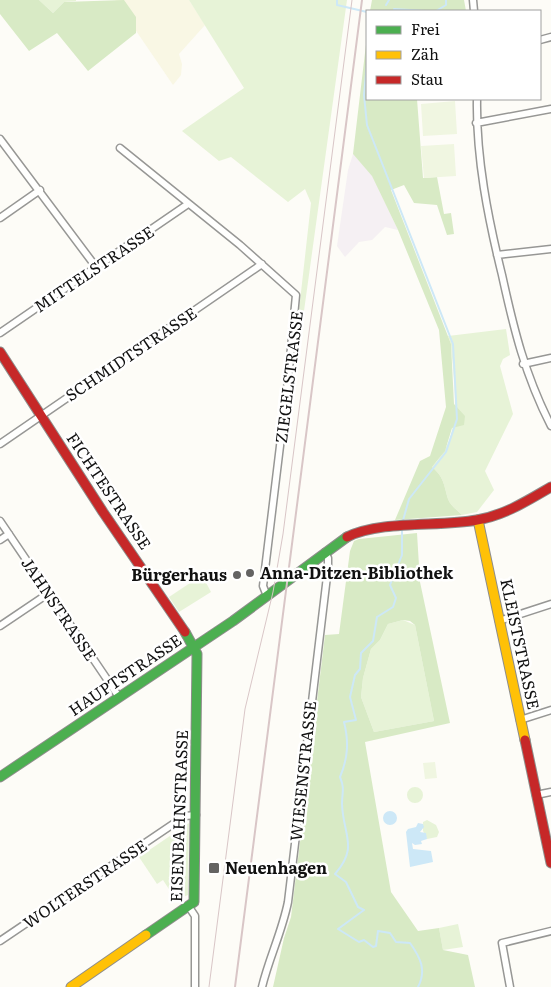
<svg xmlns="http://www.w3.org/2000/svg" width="551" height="987" font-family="Literata,serif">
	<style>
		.industrial { fill: #f5f0f3 }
		.farmland { fill: #f9f7e4 }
		.green { fill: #e7f3d7 }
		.forest { fill: #d8eac5; fill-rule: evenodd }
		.pitch { fill: #f0f6e1 }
		.water { fill: #cde8f7 }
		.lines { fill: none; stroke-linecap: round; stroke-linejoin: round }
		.stream { stroke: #cde8f7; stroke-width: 2 }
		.street-casing { stroke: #979795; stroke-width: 9 }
		.fast-casing { stroke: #8e8d8b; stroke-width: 11 }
		.slow-casing { stroke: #8e8d8b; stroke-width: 11 }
		.jam-casing { stroke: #8e8d8b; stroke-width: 11 }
		.street { stroke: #fffffe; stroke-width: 6 }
		.fast { stroke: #4caf50; stroke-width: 9 }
		.slow { stroke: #ffc107; stroke-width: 9 }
		.jam { stroke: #c62828; stroke-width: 9 }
		.tram { stroke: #d9c6c7; stroke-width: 1 }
		.rail { stroke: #d9c6c7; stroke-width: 2 }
		.poi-dot { fill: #646362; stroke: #fff; stroke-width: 2 }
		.labels { text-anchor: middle; stroke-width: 5; stroke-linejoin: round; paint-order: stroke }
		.street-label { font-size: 16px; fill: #111; stroke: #fff }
		.poi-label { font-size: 16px; font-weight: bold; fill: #111; stroke: #fff; text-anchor: start }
	</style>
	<rect width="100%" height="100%" fill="#fdfcf7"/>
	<path class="industrial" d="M353 154 372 175 398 230 385 227 372 240 359 242 345 257 337 246 348 170Z"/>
	<path class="farmland" d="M115 0H189L205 25 179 54 182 64 181 75 173 85Z"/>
	<path class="green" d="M39 0H76V1L64 2 53 13Z
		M189 0H347L304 311 299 310 311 203 305 189 288 202 231 157 219 161 182 131 244 88Z
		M506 329 510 355 503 359 500 366 513 414 485 471 494 490 477 512 462 515C457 510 450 505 448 499 444 485 444 477 432 467 436 462 441 457 444 451 462 421 453 377 451 344L448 336Z
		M202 575 211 592 179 612 169 597Z
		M403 620 415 625 434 721 374 732 361 697 363 678 371 649 380 640 388 624Z
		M407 795a8 8 0 1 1 16 0a8 8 0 1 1-16 0Z
		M427 820 436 825 439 832 437 837 427 839 423 831V822Z
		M189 823 188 895 176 900 163 880 157 884 139 857Z
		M458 924 463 947 443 950 439 928Z"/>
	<path class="forest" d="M0 0H39L53 13 64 2 124 0 136 17V33L88 71 57 33 29 51 0 14Z
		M372 0H464L466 11H370Z
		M367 36V99H417L423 178 437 177 444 214 451 213 454 234 447 235 437 205 414 203 404 185 391 190 451 344 454 404 465 416 464 425 452 428 445 451 432 467C444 477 444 485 448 499 450 505 457 510 462 515L395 520 420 461 430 456 446 407 439 330 398 230 372 176 353 154Z
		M417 533 420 582 450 723 365 742 391 892 418 931 439 928 443 950 468 955 475 987H273L284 938 291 917 325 635 339 634 350 551 354 541 359 539ZM403 620 410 621 415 625 434 721 374 732 361 697 363 678 371 649 380 640 388 624Z"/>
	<path class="pitch" d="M455 101 457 134 423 136 421 104Z
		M454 144 456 176 424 178 421 146Z
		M435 762 437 778 425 779 423 763Z"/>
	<path class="water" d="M383 818a7 7 0 1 1 14 0a7 7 0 1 1-14 0Z
		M418 823 423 824 424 827 420 832 426 833 427 839 421 841 422 844 415 845 412 843 413 849 431 851 433 862 410 867 406 832 408 829 416 827Z"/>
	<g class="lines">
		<path class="stream" d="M337 0V5L367 12
			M386 5 389 0
			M394 9 425 11
			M436 11 446 5V0
			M367 64 364 95 367 125 453 344 457 419 446 452 409 499 402 524
			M402 531V555L390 585 396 598 393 607 377 617 373 641 361 653 360 669 355 675 350 697 356 720 344 722C349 742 348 758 340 777 345 789 342 792 342 804 343 835 359 847 335 874L346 882 358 907 364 910 338 929 359 942 364 940 373 947 376 946 378 931 390 933 396 942 410 943C420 957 427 970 418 987"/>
		<defs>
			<path id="street" d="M473 0 474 11
				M540 40 551 37
				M477 99C476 158 488 218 502 275 514 330 525 375 551 426
				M476 123 551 109
				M0 139 96 267
				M120 148 240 245 296 295 288 380 263 586 267 596
				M0 218 40 190
				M497 255 551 249
				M0 333 188 204
				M523 364 551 358
				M0 444 262 264
				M0 521 119 697
				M0 540 9 534
				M499 621 551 604
				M0 626 49 593
				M520 720 551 710
				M536 795 551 792
				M189 907 195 916V987
				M0 941 185 816 196 815
				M262 987C269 958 282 932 288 902L328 568V558L325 552
				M510 987 502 943 551 931"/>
			<path id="fast" d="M0 777 233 621 347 537
				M146 935 194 902 197 654 185 632"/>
			<path id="slow" d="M478 520 525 740
				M71 987 146 935"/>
			<path id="jam" d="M0 352 103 512 185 632
				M347 537C381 520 439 527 477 520 505 515 527 501 551 487
				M525 740 551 863"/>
		</defs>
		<use href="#street" class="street-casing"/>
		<use href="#fast" class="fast-casing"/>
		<use href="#slow" class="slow-casing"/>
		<use href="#jam" class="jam-casing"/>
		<use href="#street" class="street"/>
		<use href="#fast" class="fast"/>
		<use href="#slow" class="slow"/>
		<use href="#jam" class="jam"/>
		<path class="tram" d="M209 987 245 709 273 592 283 534 352 0"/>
		<path class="rail" d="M235 987 362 0"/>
	</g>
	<g class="poi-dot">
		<circle cx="250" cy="573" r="5"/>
		<circle cx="237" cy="575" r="5"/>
		<rect x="208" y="862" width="12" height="12" rx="2.5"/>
	</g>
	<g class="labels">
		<g class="street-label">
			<text transform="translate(94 269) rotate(-34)" y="6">MITTELSTRASSE</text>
			<text transform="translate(131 354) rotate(-34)" y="6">SCHMIDTSTRASSE</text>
			<text transform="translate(289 377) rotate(-83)" y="6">ZIEGELSTRASSE</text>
			<text transform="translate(109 491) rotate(56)" y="6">FICHTESTRASSE</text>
			<text transform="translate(59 609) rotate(56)" y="6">JAHNSTRASSE</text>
			<text transform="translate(520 644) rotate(78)" y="6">KLEISTSTRASSE</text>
			<text transform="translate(125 675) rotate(-34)" y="6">HAUPTSTRASSE</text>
			<text transform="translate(303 771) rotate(-84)" y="6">WIESENSTRASSE</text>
			<text transform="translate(179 816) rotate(-88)" y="6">EISENBAHNSTRASSE</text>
			<text transform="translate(85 884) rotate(-34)" y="6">WOLTERSTRASSE</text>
		</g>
		<g class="poi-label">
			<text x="260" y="579">Anna-Ditzen-Bibliothek</text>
			<text x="227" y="581" text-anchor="end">Bürgerhaus</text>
			<text x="225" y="874">Neuenhagen</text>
		</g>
	</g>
	<rect x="366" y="10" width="175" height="90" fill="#ffffff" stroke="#a0a0a0"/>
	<rect x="376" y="26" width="25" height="8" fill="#4caf50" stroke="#a0a0a0"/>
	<text x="411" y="35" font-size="15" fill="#111111">Frei</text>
	<rect x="376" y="51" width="25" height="8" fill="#ffc107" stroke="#a0a0a0"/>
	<text x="411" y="60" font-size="15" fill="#111111">Zäh</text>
	<rect x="376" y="76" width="25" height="8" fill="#c62828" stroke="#a0a0a0"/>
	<text x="411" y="85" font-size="15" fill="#111111">Stau</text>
</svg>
